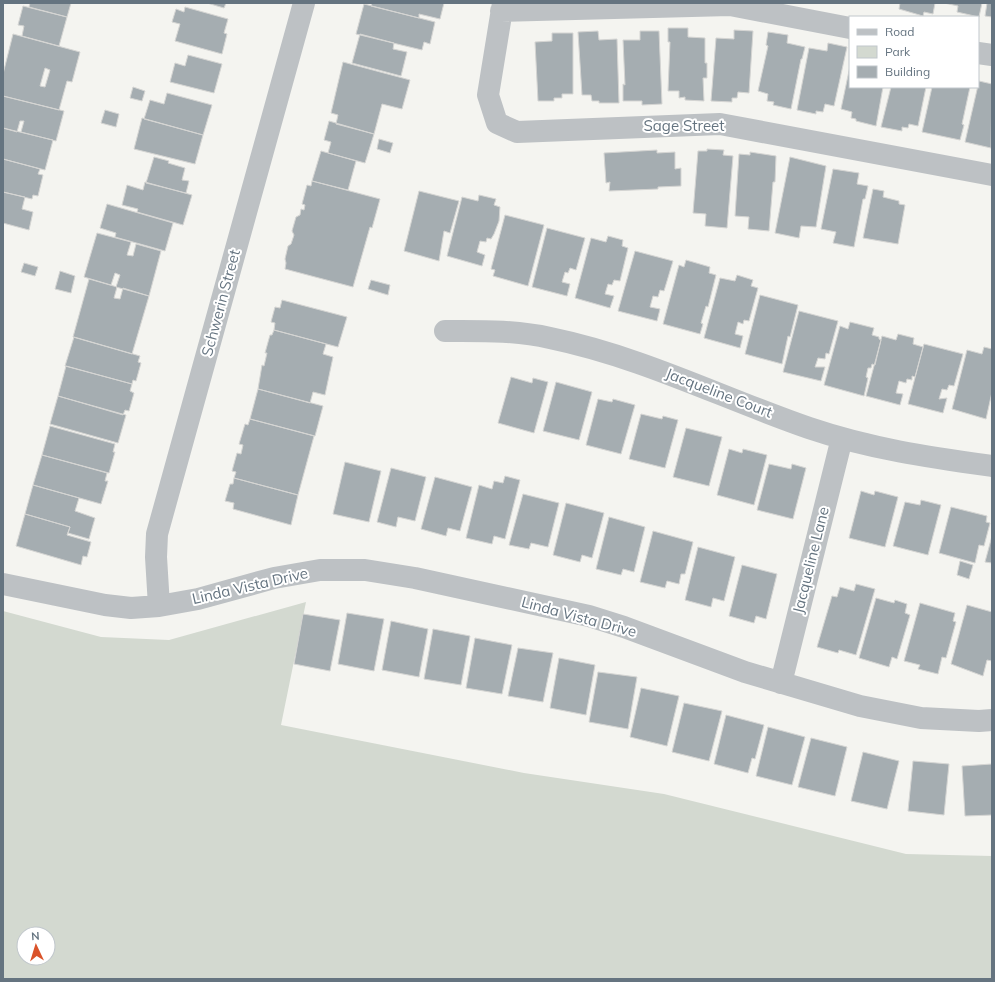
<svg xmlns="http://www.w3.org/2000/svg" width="995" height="982" font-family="Mulish,sans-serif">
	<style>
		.green { fill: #d3d9d0; fill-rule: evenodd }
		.building { fill: #a5adb1; stroke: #d5d5d3; fill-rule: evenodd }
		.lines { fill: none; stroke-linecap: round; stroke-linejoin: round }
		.street { stroke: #bdc1c4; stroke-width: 22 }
		.labels { text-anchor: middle; stroke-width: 4; stroke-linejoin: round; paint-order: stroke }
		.street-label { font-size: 15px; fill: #657480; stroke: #fff }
	</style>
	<rect width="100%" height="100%" fill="#f4f4f0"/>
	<path class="green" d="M306 602 281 725 524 773 664 794 906 854 992 856V979H3V611L101 637 169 640ZM24 934H48V958H24Z"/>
	<path class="building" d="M30 3H71L67 17 29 7Z
		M207 3H226L224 8Z
		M372 3H444L440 19 419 14V18L371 6Z
		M900 3H935L933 14 924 12 923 16 899 9Z
		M944 3H982L979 17 957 12 958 6Z
		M987 3H992V17L985 16Z
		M364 4 435 22 430 44 424 42 422 50 356 34Z
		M23 6 67 17 59 46 22 36 24 26 18 25Z
		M185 7 228 19 224 33 227 34 222 54 175 41 180 24 172 22 176 9 184 12Z
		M668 28H688V37L705 38V63H707V78H703L704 101 685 100V97L679 98V91H668L670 42H668Z
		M734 30 753 31 749 93 738 92 737 98H732V102L711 101 716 38 734 39Z
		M598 31 599 40 617 39 619 103H599V101H592L591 95H582L578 32Z
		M640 31H659L662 104 642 105V101H623V84L625 85 623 40H640Z
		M768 32 788 35 787 43 805 47 802 59H801L791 109 773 105 774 102 767 101 768 94 758 91 768 46 766 45Z
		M552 33H573V94H562V98H554V101H538L535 42 552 41Z
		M13 34 80 52 72 82 67 81 59 110 3 96V74ZM45 68 50 70 45 87 40 86Z
		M360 34 394 43 393 49 407 52 401 76 352 63Z
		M828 43 847 47 834 106 825 104 823 112 816 111V114L797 110 809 48 827 51Z
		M188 55 222 64 214 93 170 82 175 63 185 66Z
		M343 62 410 80 402 109 382 104 374 134 336 124 338 115 331 113Z
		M850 66V87H883L876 126 856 121V119L851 118 852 112 841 109Z
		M979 81 992 84 991 148 965 142Z
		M133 87 145 91 142 101 130 98Z
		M891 87H926L918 126 909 124 908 128 902 127V131L881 127Z
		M932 87H970L962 124 964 125 960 140 922 132Z
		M167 93 212 105 203 135 144 119 150 100 164 104Z
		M3 96 64 111 56 141 21 132 24 121H20L17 132 3 128Z
		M105 110 119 114 116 127 101 123Z
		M142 118 203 135 195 164 134 149Z
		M329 121 374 134 365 163 328 153 331 142 324 140Z
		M3 128 53 140 45 170 3 159Z
		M379 139 393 143 390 153 377 149Z
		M707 149 724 150 723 155 733 156 727 228 705 226 706 214 693 213 698 151H707Z
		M657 150V153L675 152V169L681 168V186L658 187V189L609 191 610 182 606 183 604 153Z
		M321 151 356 161 348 190 312 181Z
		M750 152 776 156 775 182H773L769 231 748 229 749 217 735 216 739 154 750 155Z
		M154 157 169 161 168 163 185 168 182 180 189 181 186 193 146 183Z
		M790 157 826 166 816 227 801 226 799 238 775 233Z
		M3 159 40 169 38 174 43 175 38 196 33 195 32 199 3 192Z
		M833 169 859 173 857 184 868 186 865 199H863L854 247 833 243 836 232 821 229Z
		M312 181 380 199 372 228 370 227 353 287 285 269 286 263 285 259 288 246 291 244 294 235 292 231 296 217 300 215 301 209 304 210 305 205 302 204 307 185 311 186Z
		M145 182 192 195 183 225 137 212 138 209 122 205 127 185 143 190Z
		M873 189 884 191 883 197 899 201V204L905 205 898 244 863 238Z
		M419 191 459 201 450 233 444 231 439 261 404 251Z
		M3 192 25 197 22 209 33 212 29 230 3 223Z
		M479 195 496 199 494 205 500 207 499 221 494 234 491 239 487 238 486 242 480 241 477 252 485 255 482 266 447 256 462 197 478 201Z
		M107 204 173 223 165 251 115 237 116 233 100 228Z
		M505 215 544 225 528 286 493 276 495 270 491 269Z
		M547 228 585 238 576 270 570 268 568 273 565 272 562 282 570 284 567 296 532 287Z
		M97 233 131 242 127 255 133 256 136 244 161 251 149 296 116 287 120 275 115 273 111 285 84 277Z
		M608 236 623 240 622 246 628 248 620 281 614 280 612 285 608 284 605 294 614 296 610 308 575 298 591 238 606 242Z
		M635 251 673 261 664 291 660 290 658 297 653 296 650 307 660 309 657 321 618 311Z
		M686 260 710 267 709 273 716 275 708 307 706 306 701 323 703 324 700 334 663 324 679 265 684 267Z
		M24 263 38 267 35 276 21 272Z
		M60 271 75 276 71 293 55 289Z
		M737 275 753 280 751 286 758 288 749 321 744 320 743 324 738 322 735 334 743 336 740 348 704 338 720 278 735 281Z
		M89 279 117 287 114 298 120 299 123 288 149 296 132 354 73 337Z
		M371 280 390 285 388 295 368 289Z
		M760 295 798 305 790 337 788 336 782 364 745 354Z
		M282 300 347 317 338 347 274 330 275 323 271 322 275 307 280 308Z
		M799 311 838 321 829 354 826 353 825 359 818 358 815 367H825L821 381 783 372Z
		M850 322 874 328 872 335 879 337V339L881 340 875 365 872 364 871 368H868L866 377 868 378 864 396 824 385 840 326 848 329Z
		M274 330 326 344 323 354 333 357 325 395 313 392 310 403 258 389 262 365 264 366 267 353H265L270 335H272Z
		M898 334 914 338 913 344 923 347 915 377 912 376V380L907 379 906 383 899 381 896 393 903 394 900 405 866 396 882 336 896 340Z
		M74 337 140 356 138 362 141 363 136 381 133 380 132 384 65 366Z
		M924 344 963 354 954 386 949 385 947 390 942 389 939 399 947 398 943 413 908 404Z
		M984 347 992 349V392L986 419 952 409 967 350 982 354Z
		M66 366 132 384 130 391 134 393 129 411 125 410 123 415 58 396Z
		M511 377 532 383 533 378 548 382 534 433 498 423Z
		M556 382 592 392 579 440 543 431Z
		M258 389 323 406 315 436 250 419Z
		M58 396 126 415 118 443 50 424Z
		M598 399 612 402 613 399 635 405 621 454 586 445Z
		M641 414 662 419 663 416 678 420 665 468 629 459Z
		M250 419 314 436 298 495 234 478 236 472 232 471 237 453 241 454 243 445 239 444 245 424 248 425Z
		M50 426 115 444 113 452H115L109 473 42 455Z
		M686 428 722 437 709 486 673 477Z
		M729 449 742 453 743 449 767 455 754 505 717 495Z
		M42 455 107 473 105 481H108L101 504 33 485Z
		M345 462 381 471 369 522 333 514Z
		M769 464 791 469 792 464 806 468 793 519 757 510Z
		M391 468 426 477 415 521 398 517 396 527 377 522Z
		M505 476 520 480 505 539 494 536 492 544 466 538 479 485 492 489 494 481 503 483Z
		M435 477 472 487 460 531 448 528 446 536 421 529Z
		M234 478 298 495 291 525 233 509 234 503 225 501 230 484H233Z
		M33 485 79 498 75 511 95 518 89 539 68 533 70 527 25 514Z
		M861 491 874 495 875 491 898 497 885 547 849 538Z
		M523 494 559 503 548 547 531 543 529 549 509 545Z
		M921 500 941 505 928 555 893 546 905 502 920 505Z
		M566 503 604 513 592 558 582 555 580 562 553 555Z
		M951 507 987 516 986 522 990 523 984 546 979 545 975 563 939 553Z
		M25 514 70 527 67 535 91 542 87 557 83 556 81 565 16 546Z
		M609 517 645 527 634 572 623 569 621 575 596 569Z
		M653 531 693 542 685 574H681L679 584 667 581 665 588 640 582Z
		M992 536V563L985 562Z
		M698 547 735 557 724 601 713 598 711 607 685 600Z
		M960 561 973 565 969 579 957 575Z
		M742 565 777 574 766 619 756 616 754 623 729 616Z
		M856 584 875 589 856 655 839 650 838 653 817 647 832 596 837 597 840 587 854 591Z
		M876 598 894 603 895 600 907 604 905 613 910 615 897 659 892 657 889 667 859 658Z
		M920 603 955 613 953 621 956 622 946 658 942 657 938 674 918 669 920 665 904 661Z
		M967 605 992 612V661L987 660 983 676 951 664Z
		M347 613 384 619 374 671 338 664Z
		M303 614 340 620 330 671 294 664Z
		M391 621 428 629 419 677 382 670Z
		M433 629 470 636 461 685 424 679Z
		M475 638 512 645 502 694 466 688Z
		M518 648 553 653 543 702 508 696Z
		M559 658 595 665 586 715 550 708Z
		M598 672 637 677 628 729 589 722Z
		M641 688 679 696 667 746 630 737Z
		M684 703 722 711 709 761 672 752Z
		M726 715 764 725 755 759 752 758 748 773 714 764Z
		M768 727 805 737 792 785 756 776Z
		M811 738 847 747 835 796 798 787Z
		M863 752 899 761 887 809 851 801Z
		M913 761 949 764 944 815 908 811Z
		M992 764V815L965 816 962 766Z"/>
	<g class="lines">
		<path class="street" d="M503 3 488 95 497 123 517 132 720 124 992 175
			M501 11 730 5 850 28
			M978 53 992 55
			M445 331C480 331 515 330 550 338 642 357 722 398 809 428 871 449 928 457 992 466
			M3 584 105 605 131 608 159 606 198 599 274 578 320 570H365L415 578 589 616 624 627 745 672 860 706 921 718 979 721 992 720
			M159 606 156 557 157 534 304 3
			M781 683 842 438"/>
	</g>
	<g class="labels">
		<g class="street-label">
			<text x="684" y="131">Sage Street</text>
			<text transform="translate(221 303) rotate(-75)" y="5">Schwerin Street</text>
			<text transform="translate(719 393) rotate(21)" y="5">Jacqueline Court</text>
			<text transform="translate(811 560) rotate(-76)" y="5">Jacqueline Lane</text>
			<text transform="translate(250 586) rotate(-13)" y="5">Linda Vista Drive</text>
			<text transform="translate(579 617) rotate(15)" y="5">Linda Vista Drive</text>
		</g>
	</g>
	<rect width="995" height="982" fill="none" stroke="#657480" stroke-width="8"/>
	<rect x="849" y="16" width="130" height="72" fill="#ffffff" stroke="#c1c7cc"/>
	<rect x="857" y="29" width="20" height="6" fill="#bdc1c4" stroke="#c1c7cc"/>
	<text x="885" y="36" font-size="12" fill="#657480">Road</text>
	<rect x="857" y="46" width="20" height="12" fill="#d3d9d0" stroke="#c1c7cc"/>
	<text x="885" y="56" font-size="12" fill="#657480">Park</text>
	<rect x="857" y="66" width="20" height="12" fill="#a5adb1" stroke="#c1c7cc"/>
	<text x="885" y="76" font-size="12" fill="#657480">Building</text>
	<g transform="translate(36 946) rotate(356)"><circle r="19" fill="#ffffff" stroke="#c1c7cc"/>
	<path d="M0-3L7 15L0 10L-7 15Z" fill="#da532a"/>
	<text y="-6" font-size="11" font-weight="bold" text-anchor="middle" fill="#657480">N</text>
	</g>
</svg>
